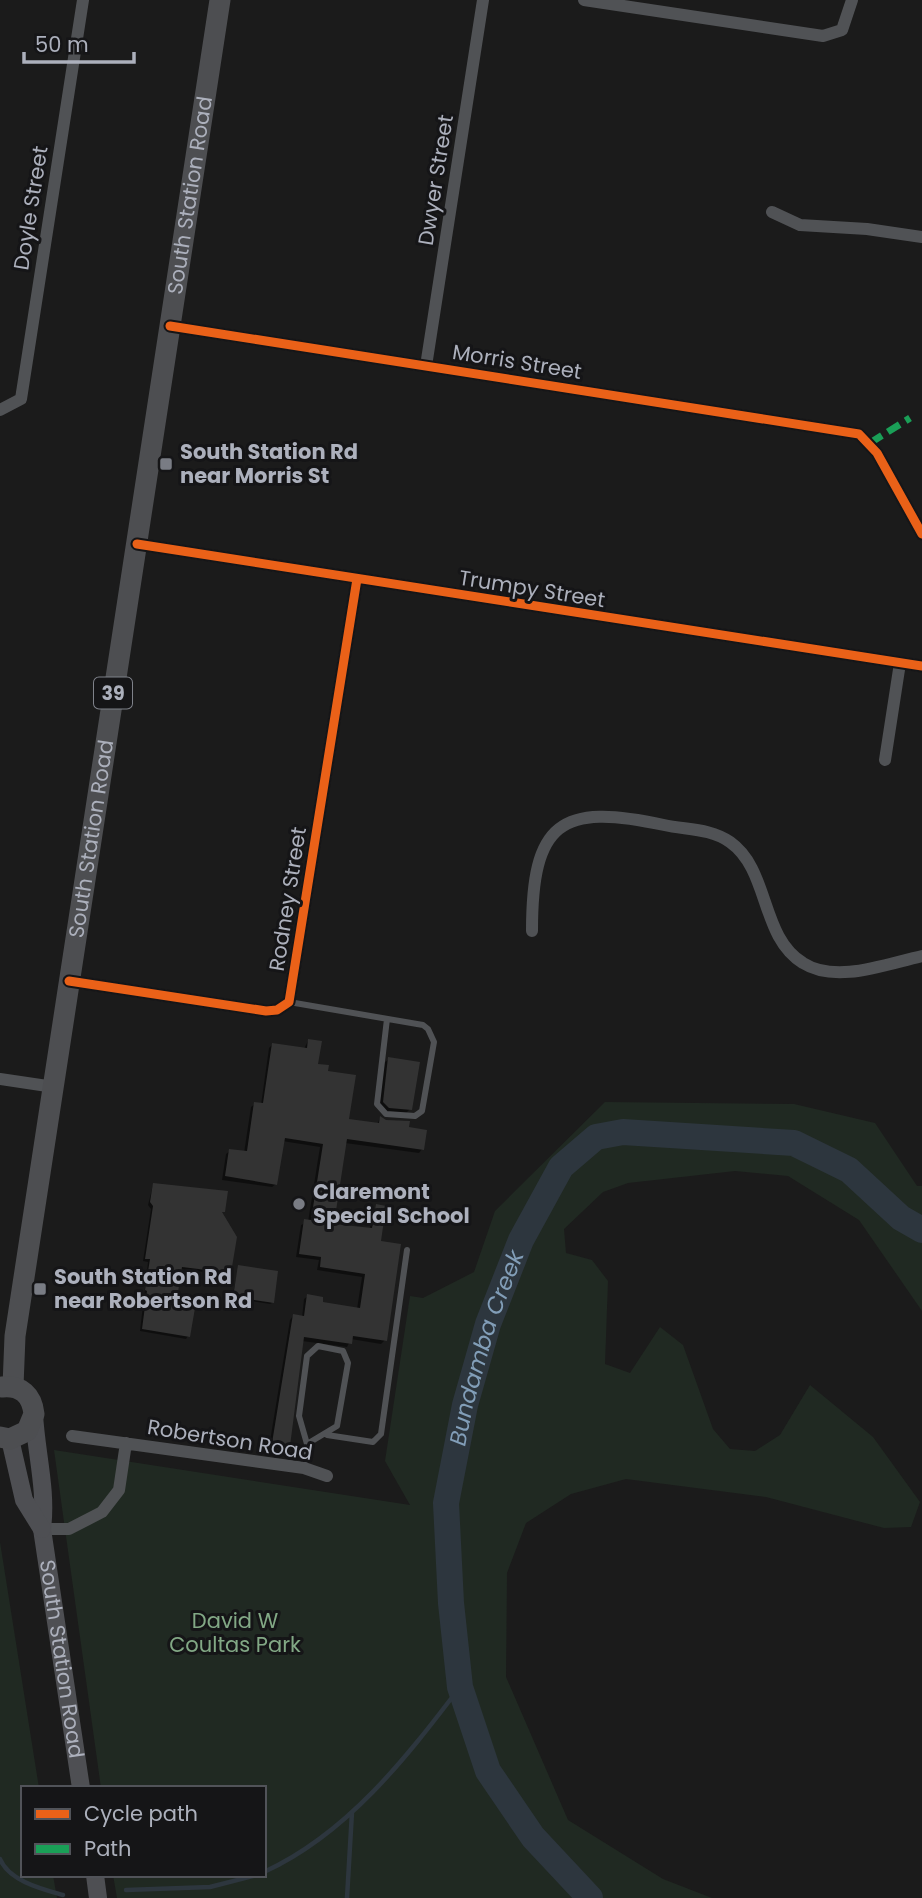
<svg xmlns="http://www.w3.org/2000/svg" width="922" height="1898" font-family="Poppins,sans-serif">
	<style>
		.green { fill: #202922 }
		.shadow { fill: #0007 }
		.lines { fill: none; stroke-linecap: round; stroke-linejoin: round }
		.stream { stroke: #2d363e; stroke-width: 4.5 }
		.river { stroke: #2d363e; stroke-width: 26 }
		.building { fill: #333 }
		.service { stroke: #505255; stroke-width: 6 }
		.minor { stroke: #505255; stroke-width: 12 }
		.secondary { stroke: #4e4f53; stroke-width: 18 }
		.primary { stroke: #4d4e51; stroke-width: 21 }
		.quiet { stroke: #1a9f57; stroke-width: 7; stroke-dasharray: 14 7; stroke-linecap: butt }
		.cycleway-casing { stroke: #151517; stroke-width: 13 }
		.cycleway { stroke: #ea6118; stroke-width: 9 }
		.poi-dot { fill: #797c84; stroke: #151517; stroke-width: 2.5 }
		.labels { text-anchor: middle; stroke-width: 6; stroke-linejoin: round; paint-order: stroke }
		.shield { fill: #151517; stroke: #7f828a; stroke-width: 2 }
		.shield-label { font-size: 19px; font-weight: bold; fill: #acb0bc }
		.street-label { font-size: 21px; fill: #acb0bc; stroke: #151517 }
		.poi-label { font-size: 21px; font-weight: bold; fill: #acb0bc; stroke: #151517; text-anchor: start }
		.park-label { font-size: 21px; fill: #82a885; stroke: #151517 }
		.water-label { font-size: 23px; font-style: italic; fill: #829eb8; stroke: #151517 }
	</style>
	<rect width="100%" height="100%" fill="#1b1b1b"/>
	<path class="green" d="M605 1102 794 1104 875 1123 917 1186H922V1311L859 1220 788 1176 735 1171 628 1183 603 1192 564 1229 566 1253 592 1260 608 1281 605 1364 630 1373 660 1327 683 1345 713 1429 730 1449 755 1451 780 1435 810 1385 873 1437 920 1502 911 1527 884 1528 766 1497 626 1479 571 1494 526 1523 507 1573 506 1677 568 1820 663 1879 712 1898H117L113 1875H264V1788H101L54 1450 410 1505 385 1461 410 1296 423 1298 474 1272 495 1211Z
		M0 1542 39 1788H23V1875H53L57 1898H0Z"/>
	<path class="shadow" d="M308 1041 316 1065 326 1073 347 1120 377 1125 380 1118 407 1129 422 1149 419 1153 345 1143 332 1225 369 1230 377 1206 385 1340 381 1344 351 1339 347 1347 302 1341 289 1445 285 1449 269 1447 290 1320 293 1316 302 1318 304 1299 308 1296 321 1303 357 1309 362 1277 317 1270 319 1260 296 1257 301 1225 308 1222 320 1147 282 1141 276 1184 272 1187 222 1180 226 1154 230 1151 244 1153 251 1107 255 1104 261 1105 269 1048 273 1044 304 1049Z
		M389 1059 410 1109 405 1114 383 1113 379 1108 384 1063Z
		M153 1185 223 1211 221 1213 230 1272 227 1275 180 1269 174 1307 188 1336 186 1339 140 1331 148 1262 143 1261 151 1209 148 1205Z
		M239 1266 272 1303 270 1304 232 1298Z"/>
	<g class="lines">
		<path class="stream" d="M0 1859C9 1881 42 1889 63 1895
			M264 1872C347 1834 406 1758 460 1687
			M126 1890 210 1887 257 1875
			M347 1898 352 1812"/>
		<path class="river" id="s1" d="M590 1898 533 1837 488 1771 460 1687 451 1603 446 1503 465 1405 488 1324 521 1240 561 1167 596 1137 623 1132 794 1143 849 1170 901 1218 922 1230"/>
	</g>
	<path class="building" d="M308 1039 322 1041 318 1064 329 1065 328 1071 356 1075 349 1119 379 1123 380 1116 386 1120 410 1121 409 1127 427 1130 424 1150 347 1139 334 1224 372 1228 376 1204 386 1206 381 1241 401 1244 387 1341 353 1336 352 1344 304 1337 290 1446 272 1443 293 1314 304 1316 307 1294 323 1297V1302L360 1308 365 1274 320 1267 321 1257 299 1254 304 1219 311 1220 323 1144 285 1138 277 1185 225 1176 229 1149 247 1151 254 1102 263 1103 272 1043 307 1048Z
		M388 1057 420 1062 412 1110 389 1108 383 1102Z
		M153 1183 228 1191 225 1212H222L237 1237 231 1273 182 1267 176 1305 195 1308 190 1337 142 1329 147 1291 145 1290 150 1259H145L153 1206 150 1202Z
		M238 1265 278 1271 274 1303 233 1297Z"/>
	<g class="lines">
		<path class="service" d="M289 1002 423 1025 428 1029 434 1042 422 1111 415 1116 386 1114 377 1104 387 1019
			M327 1435 373 1442 381 1434 407 1250
			M304 1468 307 1444 299 1416 307 1356 318 1346 343 1351 348 1363 337 1426 307 1444"/>
		<path class="minor" d="M584 0 823 36 842 30 852 0
			M772 212 800 225 867 229 922 237
			M170 326 859 434 877 453 922 534
			M426 366 483 0
			M0 410 21 399 83 0
			M137 544 922 666
			M885 760 900 663
			M532 931C532 823 560 802 664 825 686 830 710 828 730 842 770 870 760 937 803 963 836 984 886 964 922 956
			M69 981 266 1011 277 1010 289 1002 357 579
			M0 1079 54 1087
			M72 1436 304 1468 327 1476
			M42 1529H69L102 1512 119 1490 126 1443"/>
		<g class="secondary">
			<path id="s2" d="M34 1414C36 1453 47 1490 42 1529L81 1788"/>
			<path d="M10 1439 24 1500 42 1529"/>
			<path d="M95 1875 98 1898"/>
		</g>
		<g class="primary">
			<path id="s3" d="M13 1386 15 1336 220 0"/>
			<path d="M0 1437 10 1439 27 1431 34 1414C32 1395 21 1385 2 1387"/>
		</g>
		<path class="quiet" d="M870 443 910 418"/>
		<defs>
			<path id="cycleway" d="M170 326 859 434 877 453 922 534
				M137 544 922 666
				M69 981 266 1011 277 1010 289 1002 357 579"/>
		</defs>
		<use href="#cycleway" class="cycleway-casing"/>
		<use href="#cycleway" class="cycleway"/>
	</g>
	<g class="poi-dot">
		<rect x="159" y="457" width="14" height="14" rx="3.5"/>
		<circle cx="299" cy="1204" r="7"/>
		<rect x="33" y="1282" width="14" height="14" rx="3.5"/>
	</g>
	<g class="labels">
		<rect class="shield" x="94" y="677.5" width="38" height="31" rx="5"/>
		<g class="shield-label">
			<text x="113" y="700">39</text>
		</g>
		<g class="street-label">
			<text transform="translate(436 180) rotate(-81)" y="7">Dwyer Street</text>
			<text dy="7" stroke="none"><textPath href="#s3" startOffset="1204">South Station Road</textPath></text>
			<text transform="translate(31 208) rotate(-81)" y="7">Doyle Street</text>
			<text transform="translate(517 362) rotate(9)" y="7">Morris Street</text>
			<text transform="translate(532 589) rotate(9)" y="7">Trumpy Street</text>
			<text dy="7" stroke="none"><textPath href="#s3" startOffset="553">South Station Road</textPath></text>
			<text transform="translate(288 899) rotate(-81)" y="7">Rodney Street</text>
			<text transform="translate(230 1440) rotate(9)" y="7">Robertson Road</text>
			<text dy="7" stroke="none"><textPath href="#s2" startOffset="247">South Station Road</textPath></text>
		</g>
		<g class="poi-label">
			<text x="180" y="459">South Station Rd<tspan x="180" dy="24">near Morris St</tspan></text>
			<text x="313" y="1199">Claremont<tspan x="313" dy="24">Special School</tspan></text>
			<text x="54" y="1284">South Station Rd<tspan x="54" dy="24">near Robertson Rd</tspan></text>
		</g>
		<g class="park-label">
			<text x="235" y="1628">David W<tspan x="235" dy="24">Coultas Park</tspan></text>
		</g>
		<g class="water-label">
			<text dy="8" stroke="none"><textPath href="#s1" startOffset="597">Bundamba Creek</textPath></text>
		</g>
	</g>
	<rect x="21" y="1786" width="245" height="91" fill="#151517" stroke="#515359" stroke-width="2"/>
	<rect x="35" y="1809" width="35" height="10" fill="#ea6118" stroke="#515359" stroke-width="2"/>
	<text x="84" y="1821" font-size="21" fill="#acb0bc">Cycle path</text>
	<rect x="35" y="1844" width="35" height="10" fill="#1a9f57" stroke="#515359" stroke-width="2"/>
	<text x="84" y="1856" font-size="21" fill="#acb0bc">Path</text>
	<path d="M24 52v10h110v-10" fill="none" stroke="#acb0bc" stroke-width="3.5"/>
	<text x="35" y="52" font-size="21" fill="#acb0bc" stroke="#151517" stroke-width="5" paint-order="stroke">50 m</text>
</svg>
